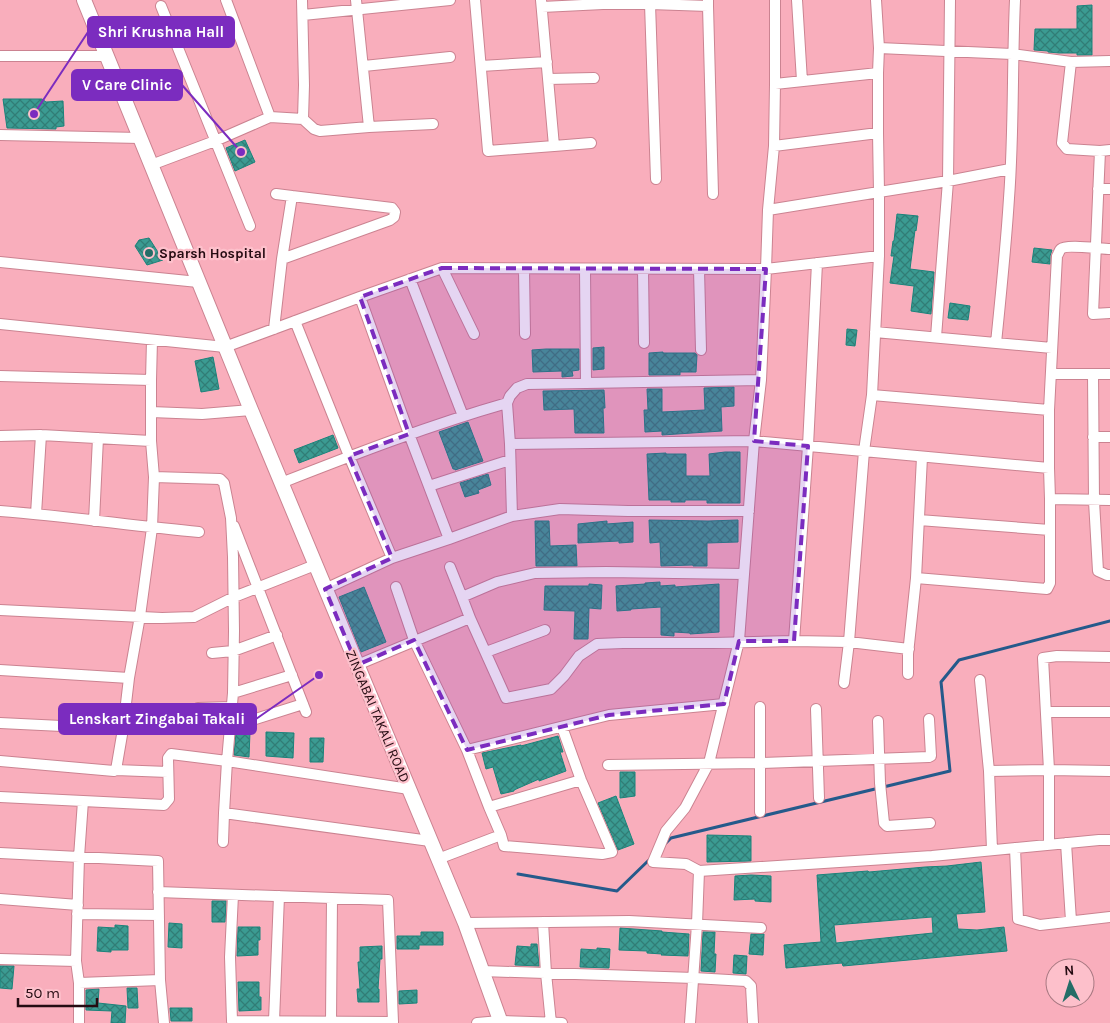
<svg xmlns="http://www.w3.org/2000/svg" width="1110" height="1023" font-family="Karla,sans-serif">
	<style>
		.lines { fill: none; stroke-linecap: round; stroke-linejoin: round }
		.stream { stroke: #255a8b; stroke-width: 3 }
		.building { fill: url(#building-cross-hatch); stroke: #1b837b; fill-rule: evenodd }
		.minor-casing { stroke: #cb8391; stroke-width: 12 }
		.tertiary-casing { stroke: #cb8391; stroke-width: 16 }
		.minor { stroke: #fff; stroke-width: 10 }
		.tertiary { stroke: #fff; stroke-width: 14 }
		.marked { fill: #7b2cbf; fill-opacity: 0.2; stroke: #7b2cbf; stroke-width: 4; stroke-dasharray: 10 6; stroke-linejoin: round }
		.poi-dot { fill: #246d67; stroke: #fdc0cb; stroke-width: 2 }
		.labels { text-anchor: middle; stroke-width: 4.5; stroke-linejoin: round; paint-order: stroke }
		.poi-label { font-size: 14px; font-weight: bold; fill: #250b12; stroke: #fdc0cb; text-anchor: start }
		.street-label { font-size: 14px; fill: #250b12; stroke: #fdc0cb }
		.leader { fill: none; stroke: #7b2cbf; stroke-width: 2 }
		.callout-dot { fill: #7b2cbf; stroke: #fdc0cb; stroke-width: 2 }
		.callout { fill: #7b2cbf; stroke: #7b2cbf; stroke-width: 2 }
		.callout-label { font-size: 15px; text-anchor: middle; font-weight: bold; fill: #fff }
	</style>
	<defs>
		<pattern id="building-cross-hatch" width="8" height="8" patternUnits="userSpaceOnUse" patternTransform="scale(1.25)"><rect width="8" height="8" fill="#3b9b92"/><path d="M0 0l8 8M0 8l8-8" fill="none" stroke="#317d76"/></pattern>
	</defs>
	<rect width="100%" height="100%" fill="#f9aebc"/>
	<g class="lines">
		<path class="stream" d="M664 845 671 838 950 771 941 682 959 660 1110 621
			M518 874 617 891 651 858"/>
	</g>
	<path class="building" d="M1092 5V55H1077V53H1059L1048 52V51L1034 50 1035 29H1077V6Z
		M3 99H42L46 102 63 101 64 126 56 127V129L7 128Z
		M245 140 255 162 235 171 226 148Z
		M897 214 918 216 916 231 915 230 910 269 934 272 931 314 911 311 914 286 890 283 894 256H891L893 241H894Z
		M149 238 163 260 147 265 135 246 139 240Z
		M1034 248 1052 250 1050 256V264L1032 262Z
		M950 303 970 306 968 320 948 318Z
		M847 329 857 330 855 346 846 345Z
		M604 347V369L593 370V348Z
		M546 349H579V370L572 371 573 376 562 377V371L533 372 532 350Z
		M663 352V353H695L697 355 696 372H680V375H649V353Z
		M213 357 219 389 201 392 195 361Z
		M734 387V406L721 407 722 431 662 435V431L645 432 644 410H648L647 389H662V412L705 410 704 388Z
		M604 390 605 408H603L604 433H575L574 409 544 410 543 391Z
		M468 422 483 461 455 470V469H453L439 432Z
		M333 435 338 448 299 463 294 450Z
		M725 452H740V503H707V500H685V502H671V500H649L647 454 666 453V454H686V476H710L709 454Z
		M488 474 491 485 478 490 479 493 465 497 460 483Z
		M649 520 708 521 738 520V542L707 543V566H693V565L661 566 660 542 650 543Z
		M535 521H549L550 546 576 545 577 566H536Z
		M607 521V524L633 522V542L619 543V541L578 543V524Z
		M660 582V586L675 585V587L719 584V632L690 634V633L674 632V636L661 635V607L631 609V610L617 611 616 586 645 584V583Z
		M589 584 602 585 601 609 589 608 588 639H574L575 611 544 610 545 586H589Z
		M364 587 386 642 361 652 339 597Z
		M239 731 250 732 249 757 234 755 236 732Z
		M266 732 294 733 293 758 266 756Z
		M558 736 563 752H560L566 771 539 781V779L514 790V791L501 794 493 767 486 769 482 753 521 745V746Z
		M310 738H324L323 762H310Z
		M620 772H635V796L620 798Z
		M616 796 634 844 618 850 598 803Z
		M707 835 751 836V861L707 862Z
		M981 862 985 912 956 914 958 929 977 930 1004 927 1007 951 843 966 842 963 786 968 784 945 821 942 817 875 868 871 869 872 925 867 947 866ZM932 917 933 933 836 943 834 925Z
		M751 875 771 876V902L755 901V899L734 900 735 876Z
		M212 901H226L225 922H212Z
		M169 923 182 924V948L168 947Z
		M115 925 128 926V950H111V952L97 951 98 927 115 928Z
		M238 927H260V940H258V955L237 956Z
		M620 928 662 931V932L689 934 688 956 661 955 662 954 647 953V951L619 950Z
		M421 932H443V945H419V949H397V936H421Z
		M703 932H715L714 954H716L715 972 701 971Z
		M751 934H764L763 955 749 954Z
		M531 944H537L539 966 515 965 517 946 531 947Z
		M382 946V959H380L378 989H379V1002H358L357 989H360L358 962H360V947Z
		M597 948 610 949 609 968 580 967 581 949 597 950Z
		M734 955 747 956 746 974 733 973Z
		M0 966H14L12 989 0 988Z
		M238 982H259V997H261V1010L239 1011Z
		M127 988H137L138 1008H128Z
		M99 989 98 1003 126 1006 125 1023H111L112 1011 86 1010V990Z
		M417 990V1003L399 1004V991Z
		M170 1008H192V1021H171Z"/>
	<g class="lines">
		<defs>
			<path id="minor" d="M226 0 270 117
				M356 0 369 127
				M475 0 488 151 554 146 541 0
				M603 0V4H650V0
				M775 0V84L878 73 879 48 1012 54 1071 62 1110 61
				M797 0 802 81
				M876 0 879 48
				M161 6 250 226
				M708 6 713 194
				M542 7 603 4
				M303 15 450 0
				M0 56H106
				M1071 62 1062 143 1067 149 1100 151 1110 150
				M364 66 450 57
				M481 66 547 62
				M548 79 594 78
				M303 119 314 129 320 131 369 127 433 124
				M878 133V73
				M0 135 140 138
				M554 146 591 143
				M774 146 775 84
				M1100 151 1093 314 1110 313
				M151 165 215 141 270 117 303 119 304 85 302 0
				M656 179 650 4 708 6V0
				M1098 189H1110
				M276 194 292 196
				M0 262 198 282
				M442 268 766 269 768 210 879 192 878 133 774 146 768 210
				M524 269 525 334
				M585 269 586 383
				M643 269 644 343
				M699 269 701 350
				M410 279 463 416
				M295 321 349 456 392 558
				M0 324 225 347 360 297
				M274 329 282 259 292 196 392 208 395 212 394 217 390 220 282 259
				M875 332 1052 348
				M936 337 948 181 950 0
				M996 343C1001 294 1006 246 1009 198 1014 132 1012 66 1015 0
				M1051 374H1110
				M1093 374 1094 501 1098 571 1107 575H1110
				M0 376 151 380V441L154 477 152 528 140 616 129 678 123 729 116 770 114 771 0 761
				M151 380 152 340
				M761 380 766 269 879 256
				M872 395 1049 410
				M151 412 202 414 251 410
				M0 436 41 435 151 441
				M1093 437H1110
				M510 444 754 441 1049 468 1050 499 1110 500
				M1049 468V410L1057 256C1058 255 1060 249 1061 249 1066 244 1101 249 1110 249
				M154 477 220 479 224 483 231 518 233 557 234 631 233 693 227 761 224 813 430 841
				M281 483C355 454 430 425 507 403
				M429 486 510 460
				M0 511C67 516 133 526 199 532
				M36 514 41 435
				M512 516 560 509 628 511H749
				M919 520 1050 530
				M94 521 98 438
				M234 526 306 712
				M449 539 409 434 360 297 442 268 474 334
				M450 567 462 597
				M916 578 1047 589 1050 583V499
				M396 587 414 640 467 750 489 807
				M325 589 392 558 449 539 512 516 510 444 507 403 510 396 517 388 527 384 761 380 754 441 739 641 709 763 685 808 666 831 653 862 686 864 699 871
				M0 610 162 618 194 617 234 597 315 565
				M470 618 506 698 551 689 564 676 579 656 597 644 623 643H713L794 641 849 642 909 649
				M794 641 808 446 817 263
				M486 652 545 630
				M212 653 233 651 277 635
				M357 665 470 618 462 597 497 582 535 573 606 572 744 574
				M0 670 129 678
				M908 674V654L916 578 922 457
				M980 680 989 771 992 850
				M844 683 849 642 864 451 872 395 879 256V192L948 181 1010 169
				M233 693 292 675
				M760 707V812
				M198 708 232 707
				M816 709 819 798
				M1046 712H1110
				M878 721 880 783 884 823 887 826 930 823
				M0 723 123 729
				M230 727 303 704
				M467 750 609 715 724 704
				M608 765 759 763 929 757 931 756 929 719
				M116 770 168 772
				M989 771 1049 770 1043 658 1057 656 1110 657
				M0 797 83 801 79 857 76 961
				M83 801 164 805 169 799 168 758 171 754 227 761 409 789
				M501 835 504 846 602 854 612 852 581 780 562 727
				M223 842 224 813
				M1066 843 1071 921
				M1049 845V770L1110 771
				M1015 848 1018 919 1040 925 1110 917
				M0 853 158 861 160 980 79 983 76 961 0 959
				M438 859 501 835 489 807 581 780
				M158 892 388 900 393 1022 232 1021 230 957 233 895
				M0 899 78 905
				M77 914 159 915
				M543 922 546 973 551 1023
				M465 923 629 921 761 928
				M482 971 694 978 746 981 751 986 753 1023
				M160 980 164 1023
				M274 1021 279 896
				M331 1022 332 898
				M79 1023V983
				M477 1023 500 1021 562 1023
				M690 1023 697 924 699 871 932 856 1099 840H1110"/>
			<path id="tertiary" d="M84 0 251 410 465 923 501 1023"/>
		</defs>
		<use href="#minor" class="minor-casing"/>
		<use href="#tertiary" class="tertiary-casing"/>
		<use href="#minor" class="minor"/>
		<use href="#tertiary" class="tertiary"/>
	</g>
	<path class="marked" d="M442 268 766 269 754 441 808 446 794 641H739L724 704 609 715 467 750 414 640 357 665 325 589 392 558 349 456 409 434 360 297Z"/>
	<circle class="poi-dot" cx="149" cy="253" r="5"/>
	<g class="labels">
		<g class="poi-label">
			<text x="159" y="258">Sparsh Hospital</text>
		</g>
		<g class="street-label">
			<text transform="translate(378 716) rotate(67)" y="5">ZINGABAI TAKALI ROAD</text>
		</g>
	</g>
	<path class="leader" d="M34 114L88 32M241 152L182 85M319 675L256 719"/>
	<g class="callout-dot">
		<circle cx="34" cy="114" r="5"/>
		<circle cx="241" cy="152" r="5"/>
		<circle cx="319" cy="675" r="5"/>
	</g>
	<g class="callout">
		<rect x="88" y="17" width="146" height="30" rx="5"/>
		<rect x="72" y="70" width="110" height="30" rx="5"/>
		<rect x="59" y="704" width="197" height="30" rx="5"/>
	</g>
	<g class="callout-label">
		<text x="161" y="37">Shri Krushna Hall</text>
		<text x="127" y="90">V Care Clinic</text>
		<text x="157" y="724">Lenskart Zingabai Takali</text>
	</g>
	<g transform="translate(1070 983) rotate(356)"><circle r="24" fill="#fdc0cb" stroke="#a77881"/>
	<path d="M0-4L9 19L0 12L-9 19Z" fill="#246d67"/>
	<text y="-8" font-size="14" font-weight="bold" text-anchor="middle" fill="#250b12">N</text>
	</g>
	<path d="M18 998v8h79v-8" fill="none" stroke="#250b12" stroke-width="2.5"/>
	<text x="25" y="998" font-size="15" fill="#250b12" stroke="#fdc0cb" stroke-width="4" paint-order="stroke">50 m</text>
</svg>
